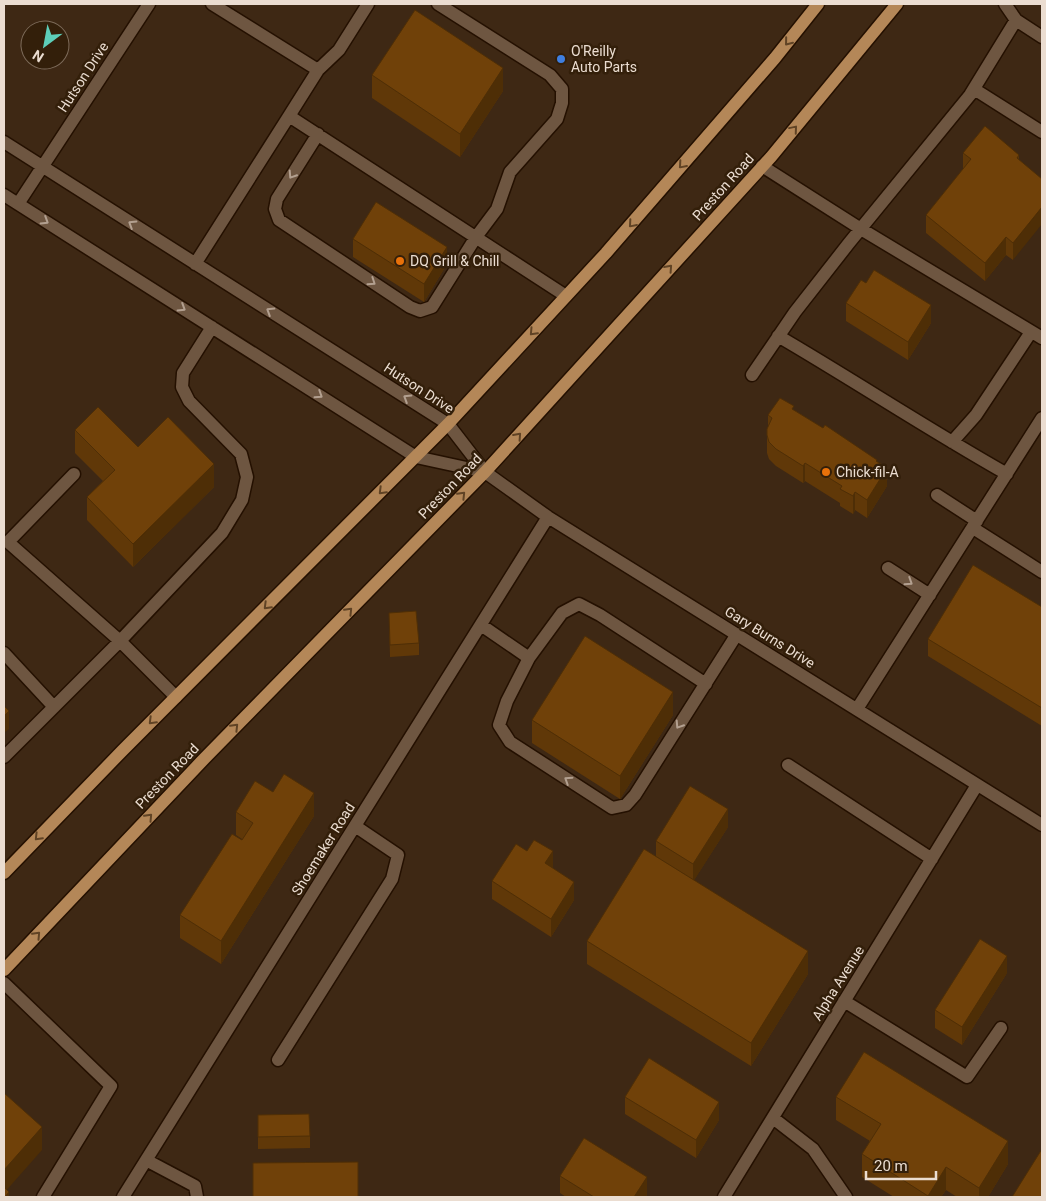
<svg xmlns="http://www.w3.org/2000/svg" width="1046" height="1201" font-family="Roboto,sans-serif">
	<style>
		.lines { fill: none; stroke-linecap: round; stroke-linejoin: round }
		.minor-casing { stroke: #241000; stroke-width: 15 }
		.major-casing { stroke: #241000; stroke-width: 15 }
		.minor { stroke: #6e5641; stroke-width: 12 }
		.major { stroke: #b48758; stroke-width: 12 }
		.wall { fill: #603808 }
		.shaded-wall { fill: #4e2e06 }
		.building { fill: #704109; stroke: #4e2e06 }
		.oneway { stroke: #604325 }
		.oneway2 { stroke: #b3a090 }
		.shop-dot { fill: #3f7fe0; stroke: #331f0a; stroke-width: 2 }
		.food-dot { fill: #e8710a; stroke: #331f0a; stroke-width: 2 }
		.labels { text-anchor: middle; stroke-width: 5; stroke-linejoin: round; paint-order: stroke }
		.poi-label { font-size: 14px; fill: #ebddd1; stroke: #331f0a; text-anchor: start }
		.street-label { font-size: 14px; fill: #ebddd1; stroke: #331f0a }
	</style>
	<rect width="100%" height="100%" fill="#3e2814"/>
	<g class="lines">
		<defs>
			<path id="minor" d="M212 4 318 70 289 116 566 296
				M1005 4 1016 20 1042 37
				M318 70 339 50 368 4
				M974 89 1042 132
				M318 134 277 199 275 209 279 220 410 307 420 311 432 307 476 237 497 209 510 172 557 119 562 103V89L550 75 438 4
				M4 142 448 424 485 472 548 517 1042 825
				M762 166 861 229 1042 338
				M4 195 416 457 485 472
				M18 204 149 4
				M195 264 289 116
				M778 336C855 381 929 430 1007 474
				M752 375 795 312 849 243 970 95 1016 20
				M952 442 976 415 1031 332
				M74 474 8 542 120 641 176 697
				M937 495 977 521
				M973 528 1042 572
				M888 568 930 595
				M481 625 529 658
				M4 653 54 707
				M706 684 600 615 579 604 562 613 529 658 507 701 499 725 510 742 612 808 626 805 635 795 737 634
				M857 709 1042 418
				M4 757 120 641 222 533 242 500 247 477 241 454 189 401 182 387 183 373 212 327
				M788 765 932 859
				M4 983 111 1086 43 1197
				M844 1001 967 1077 1001 1028
				M278 1060 392 879 398 855 355 826
				M773 1118 813 1149 846 1197
				M146 1160 195 1186 197 1197
				M123 1197 548 517
				M724 1197 977 785"/>
			<path id="major" d="M4 873 122 751 448 424 606 253 775 58 818 4
				M4 970 201 762 485 472 771 157 897 4"/>
		</defs>
		<use href="#minor" class="minor-casing"/>
		<use href="#major" class="major-casing"/>
		<use href="#minor" class="minor"/>
		<use href="#major" class="major"/>
	</g>
	<path class="wall" d="M372 75 503 91 460 157 372 98Z
		M963 153 1019 155 1013 260 1006 255 985 281 926 233V215L963 169Z
		M353 239 447 264 424 302 353 257Z
		M846 303 931 323 908 360 846 321Z
		M794 410 877 462 887 486 867 518 855 510 853 514 840 506V503L805 481 803 483 776 466 769 459 767 453V435L768 427V415Z
		M75 430 138 447 214 487 133 567 87 520V497L103 481 75 453Z
		M1042 607V726L928 656V639Z
		M389 613 419 643V655L390 657Z
		M673 715 620 799 532 743V720Z
		M236 812 314 816 221 964 180 938V915L242 839 236 835Z
		M728 827 694 880 808 974 751 1066 587 964V941L656 857V841Z
		M553 869 574 900 551 937 492 899V881Z
		M1007 973 962 1045 935 1028V1010Z
		M625 1097 719 1120 696 1158 625 1114Z
		M836 1097 1008 1164 988 1197H957L946 1190 941 1197H894L862 1177V1154L870 1141 836 1120Z
		M258 1115 310 1136V1148L258 1149Z
		M560 1176 647 1195 645 1197H566L560 1193Z"/>
	<path class="shaded-wall" d="M503 68V91L460 157V134Z
		M1042 207V224L1013 260V243Z
		M1006 237V255L985 281V263Z
		M447 247V264L424 302V284Z
		M931 305V323L908 360V342Z
		M805 463V481L803 483V466Z
		M214 464V487L133 567V544Z
		M887 468V486L867 518V500Z
		M855 492V510L853 514V496Z
		M673 692V715L620 799V776Z
		M9 711V729L4 733V716Z
		M314 793V816L221 964V941Z
		M728 809V827L693 882V864Z
		M553 851V869L545 863Z
		M574 882V900L551 937V919Z
		M808 951V974L751 1066V1043Z
		M1007 956V973L962 1045V1027Z
		M719 1102V1120L696 1158V1140Z
		M42 1127V1150L4 1193V1170Z
		M1008 1141V1164L988 1197H979V1188Z
		M946 1167V1190L941 1197H928V1196Z
		M647 1177V1195L645 1197H634Z
		M9 1192V1197H5Z"/>
	<path class="building" d="M415 10 503 68 460 134 372 75Z
		M985 126 1019 155 1017 158 1042 179V207L1013 243 1006 237 985 263 926 215 971 159 963 153Z
		M376 202 447 247 424 284 353 239Z
		M874 270 931 305 908 342 846 303 861 280 866 283Z
		M780 398 794 406 792 409 823 428 825 425 877 460 876 461 887 468 867 500 855 492 853 496 840 489 842 486 805 463 803 466 776 449 769 442 767 435V429L772 418 768 415Z
		M98 407 138 447 168 417 214 464 133 544 87 497 115 470 75 430Z
		M973 565 1042 607V708L928 639Z
		M416 611 419 643 390 645 389 613Z
		M585 636 673 692 620 776 532 720Z
		M4 706 9 711 4 716Z
		M284 774 314 793 221 941 180 915 232 834 242 840 253 823 236 812 255 781 273 792Z
		M690 786 728 809 693 864 656 841Z
		M534 840 553 851 545 863 574 882 551 919 492 881 516 844 527 851Z
		M644 849 808 951 751 1043 587 941Z
		M980 939 1007 956 962 1027 935 1010Z
		M864 1052 1008 1141 979 1188 946 1167 928 1196 862 1154 881 1124 836 1097Z
		M649 1058 719 1102 696 1140 625 1097Z
		M4 1093 42 1127 4 1170Z
		M309 1114 310 1136 258 1137V1115Z
		M584 1138 647 1177 634 1197H594L560 1176Z
		M1042 1149V1197H1012Z
		M358 1162V1197H253V1163Z
		M4 1187 9 1192 5 1197H4Z"/>
	<defs><path id="oneway-chevron" d="M-2-3.5L2.5 0L-2 3.5" fill="none" stroke-width="1.6" stroke-linecap="round" stroke-linejoin="round" transform="scale(1.25)"/></defs>
	<g class="oneway">
		<use href="#oneway-chevron" transform="translate(788 42) rotate(129)"/>
		<use href="#oneway-chevron" transform="translate(794 129) rotate(-50)"/>
		<use href="#oneway-chevron" transform="translate(682 165) rotate(131)"/>
		<use href="#oneway-chevron" transform="translate(632 224) rotate(131)"/>
		<use href="#oneway-chevron" transform="translate(669 268) rotate(-48)"/>
		<use href="#oneway-chevron" transform="translate(533 332) rotate(133)"/>
		<use href="#oneway-chevron" transform="translate(518 436) rotate(-48)"/>
		<use href="#oneway-chevron" transform="translate(382 491) rotate(135)"/>
		<use href="#oneway-chevron" transform="translate(462 495) rotate(-46)"/>
		<use href="#oneway-chevron" transform="translate(267 606) rotate(135)"/>
		<use href="#oneway-chevron" transform="translate(349 611) rotate(-46)"/>
		<use href="#oneway-chevron" transform="translate(152 721) rotate(135)"/>
		<use href="#oneway-chevron" transform="translate(235 727) rotate(-46)"/>
		<use href="#oneway-chevron" transform="translate(149 817) rotate(-47)"/>
		<use href="#oneway-chevron" transform="translate(38 837) rotate(134)"/>
		<use href="#oneway-chevron" transform="translate(37 935) rotate(-47)"/>
	</g>
	<g class="oneway2">
		<use href="#oneway-chevron" transform="translate(292 175) rotate(123)"/>
		<use href="#oneway-chevron" transform="translate(45 221) rotate(32)"/>
		<use href="#oneway-chevron" transform="translate(132 224) rotate(-148)"/>
		<use href="#oneway-chevron" transform="translate(372 282) rotate(34)"/>
		<use href="#oneway-chevron" transform="translate(182 308) rotate(32)"/>
		<use href="#oneway-chevron" transform="translate(270 311) rotate(-148)"/>
		<use href="#oneway-chevron" transform="translate(319 395) rotate(33)"/>
		<use href="#oneway-chevron" transform="translate(407 398) rotate(-148)"/>
		<use href="#oneway-chevron" transform="translate(909 582) rotate(33)"/>
		<use href="#oneway-chevron" transform="translate(679 725) rotate(123)"/>
		<use href="#oneway-chevron" transform="translate(568 780) rotate(-147)"/>
	</g>
	<circle class="shop-dot" cx="561" cy="59" r="5"/>
	<g class="food-dot">
		<circle cx="400" cy="261" r="5"/>
		<circle cx="826" cy="472" r="5"/>
	</g>
	<g class="labels">
		<g class="poi-label">
			<text x="571" y="56">O'Reilly<tspan x="571" dy="16">Auto Parts</tspan></text>
			<text x="410" y="266">DQ Grill &amp; Chill</text>
			<text x="836" y="477">Chick-fil-A</text>
		</g>
		<g class="street-label">
			<text transform="translate(83 77) rotate(-57)" y="5">Hutson Drive</text>
			<text transform="translate(723 187) rotate(-48)" y="5">Preston Road</text>
			<text transform="translate(419 388) rotate(33)" y="5">Hutson Drive</text>
			<text transform="translate(450 486) rotate(-46)" y="5">Preston Road</text>
			<text transform="translate(770 637) rotate(32)" y="5">Gary Burns Drive</text>
			<text transform="translate(167 776) rotate(-46)" y="5">Preston Road</text>
			<text transform="translate(323 849) rotate(-58)" y="5">Shoemaker Road</text>
			<text transform="translate(838 983) rotate(-58)" y="5">Alpha Avenue</text>
		</g>
	</g>
	<rect width="1046" height="1201" fill="none" stroke="#ebddd1" stroke-width="10"/>
	<g transform="translate(45 45) rotate(212)"><circle r="24" fill="#331f0a" stroke="#7d6b5a"/>
	<path d="M0-4L9 19L0 12L-9 19Z" fill="#5dceb9"/>
	<text y="-8" font-size="14" font-weight="bold" text-anchor="middle" fill="#ebddd1">N</text>
	</g>
	<path d="M866 1171v8h70v-8" fill="none" stroke="#ebddd1" stroke-width="2.5"/>
	<text x="874" y="1171" font-size="15" fill="#ebddd1" stroke="#331f0a" stroke-width="4" paint-order="stroke">20 m</text>
</svg>
